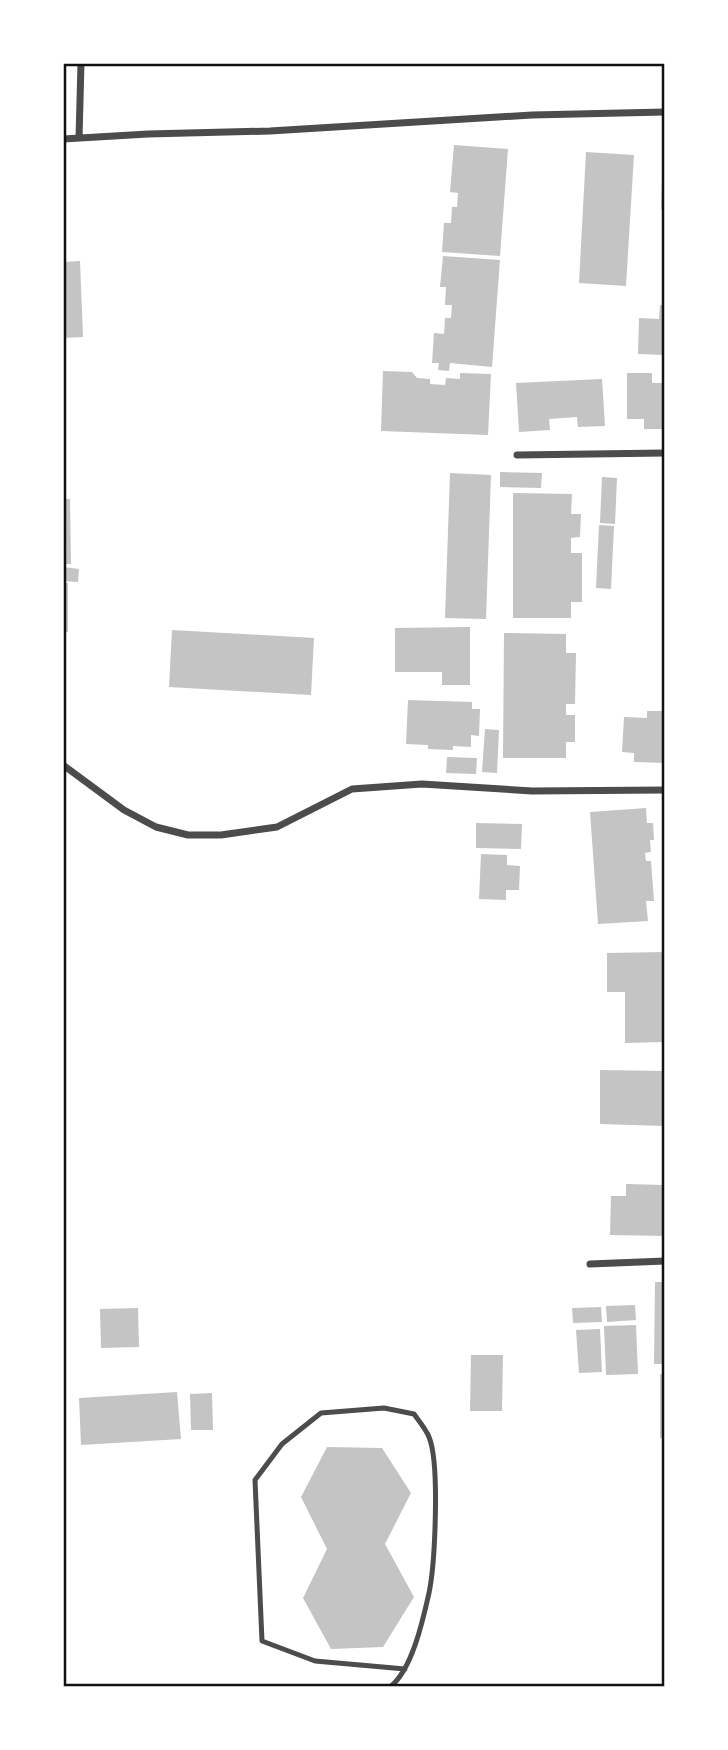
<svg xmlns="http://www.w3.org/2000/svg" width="728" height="1750" font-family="Karla,sans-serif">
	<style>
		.building { fill: #c4c4c4 }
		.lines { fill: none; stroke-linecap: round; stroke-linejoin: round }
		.service { stroke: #4c4c4c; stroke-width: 5 }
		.minor { stroke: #4c4c4c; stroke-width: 7 }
		.neatline { fill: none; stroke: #111; stroke-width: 2.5 }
	</style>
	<rect width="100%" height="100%" fill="#fff"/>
	<path class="building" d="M454 145 508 149 500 256 442 252 444 223H451L452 207H457L458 193 450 192Z
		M586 152 634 155 626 286 579 283Z
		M663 153H665V209H661Z
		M443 256 500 260 492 367 450 363 449 371 438 370 439 363H432L434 333 444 334 445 318H451L452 305H445L446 287H440Z
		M80 261 83 337 63 338V262Z
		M660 305H665V355L638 354 639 318 659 319Z
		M383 371 412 372 417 378 430 379V384L445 385 446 378 460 379V373L491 374 488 435 381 431Z
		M627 373H652V383H665V429H644V419H627Z
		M602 379 605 426 578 427 577 417 549 419 550 430 519 432 516 383Z
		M500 472 542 473 541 488 500 487Z
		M450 473 491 475 486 619 445 618Z
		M602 477 617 478 615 524 600 523Z
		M513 493 572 494 571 514H581L580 537 571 538V553H582V602H571V618H513Z
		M63 499H70L71 564H63Z
		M599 525 614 526 611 589 596 588Z
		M63 567 79 569 78 582 63 581Z
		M63 583H68V632H63Z
		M470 627V685H442V672H395V628Z
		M172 630 314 638 311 695 169 687Z
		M504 633 566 634V653H576L575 704H566V715H575V742H566V758H503Z
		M408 700 472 702V709H480L479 736 471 735V747L453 746V750L428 749V745L406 744Z
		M647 711H665V763L634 762V753L622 752 624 717 647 718Z
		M485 729 499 730 497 773 482 772Z
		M447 757 477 758 476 774 446 773Z
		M646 808 647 823H653L654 840H650L651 852 645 853 646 861H651L654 901H646L648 921 598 924 590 812Z
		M476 823 522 824 521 849 476 848Z
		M481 854 507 855V865L520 866 519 890H506V900L479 899Z
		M665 952V1042L625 1043V992H607V953Z
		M600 1070 665 1071V1126L600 1124Z
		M626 1184 665 1185V1236L610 1235 611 1196H626Z
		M655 1282H665V1364H654Z
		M635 1305 636 1320 607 1322 606 1306Z
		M601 1307 602 1322 573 1323 572 1308Z
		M138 1308 139 1347 101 1348 100 1309Z
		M636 1325 638 1374 606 1375 604 1326Z
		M600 1329 602 1372 579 1373 576 1330Z
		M471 1355H503L502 1411H470Z
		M660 1374H665V1438H660Z
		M177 1392 181 1439 81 1445 79 1398Z
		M212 1393 213 1430H191L190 1394Z
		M327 1447 382 1448 411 1493 385 1544 414 1597 383 1647 331 1649 303 1598 327 1549 301 1497Z"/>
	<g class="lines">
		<path class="service" d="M390 1687C412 1670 423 1620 429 1593 435 1564 440 1463 429 1437 426 1429 419 1421 414 1414L384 1408 321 1413 282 1444 255 1480 262 1641 315 1661 405 1669"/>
		<path class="minor" d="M79 138 81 63
			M63 139 148 134 270 131 532 115 665 112
			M517 455 665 453
			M63 765 124 810 156 827 188 835H221L277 827 352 789 422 784 532 791 665 790
			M590 1264 665 1261"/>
	</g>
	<rect width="728" height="1750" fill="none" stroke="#ffffff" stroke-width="130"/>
	<rect x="65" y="65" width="598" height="1620" class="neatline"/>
</svg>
